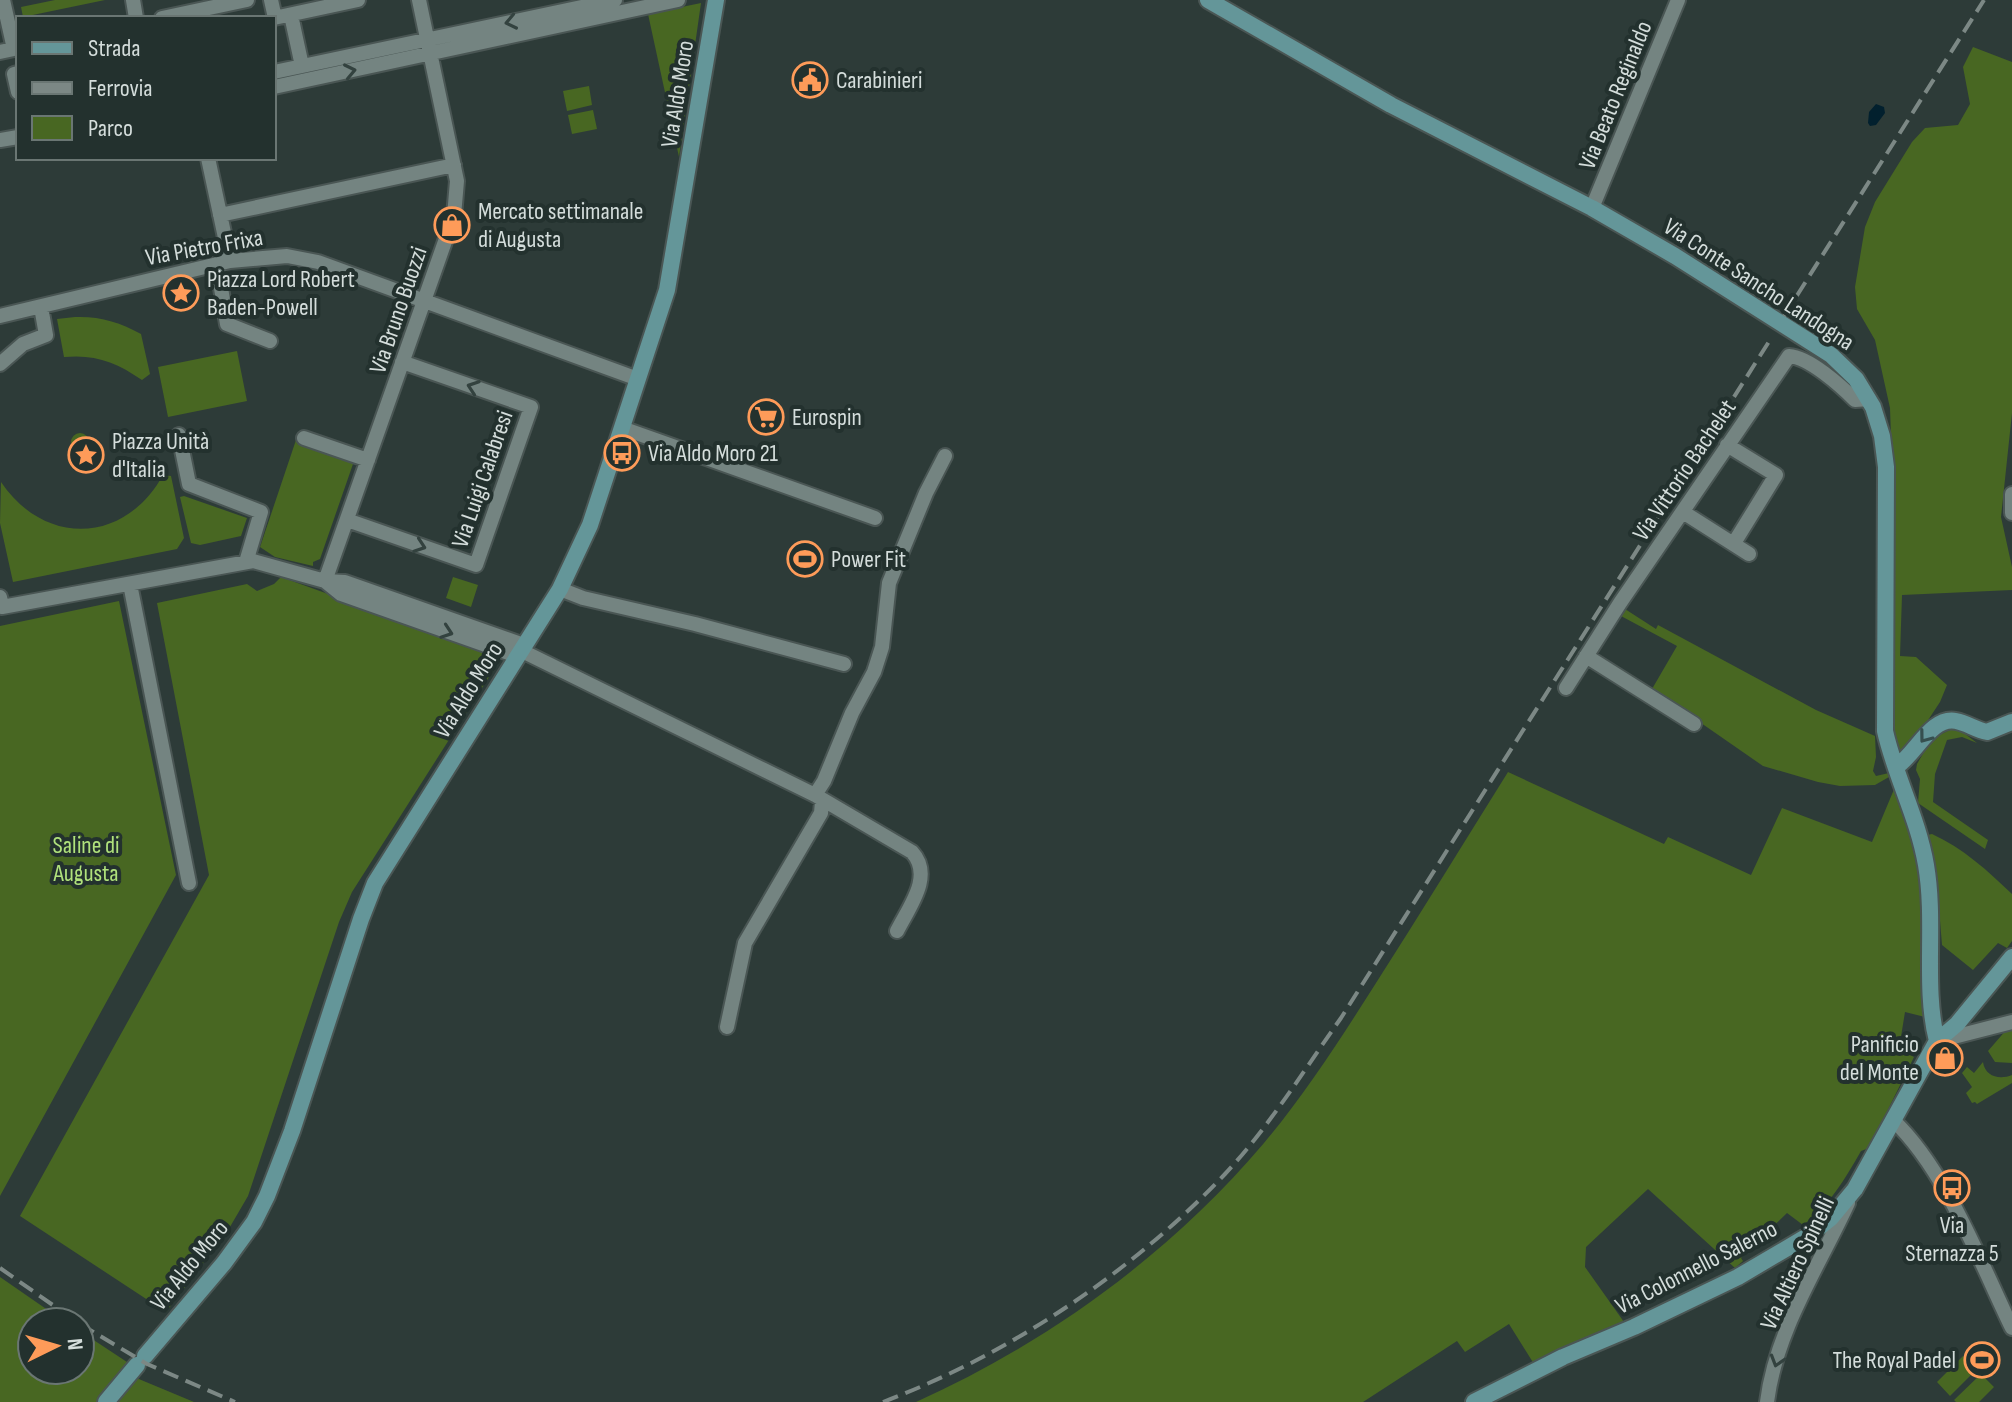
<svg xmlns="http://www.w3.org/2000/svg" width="2012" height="1402" font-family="'Sofia Sans Condensed',sans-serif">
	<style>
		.green { fill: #486722 }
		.water { fill: #02202e }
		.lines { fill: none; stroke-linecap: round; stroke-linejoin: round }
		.street-casing { stroke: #4a5654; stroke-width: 18 }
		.secondary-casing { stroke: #4a5654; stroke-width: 20 }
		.street { stroke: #748481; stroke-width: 14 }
		.secondary { stroke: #649699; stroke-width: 16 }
		.rail { stroke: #7c8885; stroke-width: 4; stroke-dasharray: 16 8; stroke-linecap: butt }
		.oneway { stroke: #33423f }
		.oneway2 { stroke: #364f4e }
		.labels { text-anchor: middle; stroke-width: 8; stroke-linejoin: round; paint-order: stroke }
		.poi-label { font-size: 24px; fill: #d4dddb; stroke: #23312e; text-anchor: start }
		.street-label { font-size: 24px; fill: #d4dddb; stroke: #23312e }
		.park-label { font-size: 24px; fill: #b0e27c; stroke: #23312e }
	</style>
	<rect width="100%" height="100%" fill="#2d3b38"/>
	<path class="green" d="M55 0H105L23 17 21 7Z
		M701 3 679 157 648 14Z
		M1973 47 2012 62V413L2001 517 2012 567V590L1902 595 1900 656 1916 657 1947 685 1940 702 1909 749 1901 753 1895 743 1892 727 1893 494 1890 408 1875 340 1857 309 1855 287 1865 227 1875 202 1912 142 1925 128 1958 125 1970 104 1963 67Z
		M589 86 592 105 567 111 563 91Z
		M593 110 597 129 572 134 568 115Z
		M75 317C99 316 120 322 141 334L150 374 142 380C116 362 95 354 64 357L57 319Z
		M237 351 247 401 168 417 158 367Z
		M71 442a9 9 0 1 1 18 0a9 9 0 1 1-18 0Z
		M296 440 352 461 353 464 320 559 313 562V566L275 557 260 547Z
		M163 475 171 476 184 538 177 549 13 582 0 523 1 482C45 547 125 544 163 475Z
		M184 496 247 518 241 536 200 545 191 543 180 497Z
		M281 577 489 652 495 660 496 666 352 892 339 922 248 1196 227 1232 166 1312 20 1216 209 875 157 603 247 584 257 591 274 584Z
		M453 577 478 585 471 607 446 598Z
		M119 601 176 875 0 1196V626Z
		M1625 609 1656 629 1658 625 1816 710 1875 736 1876 757 1873 771 1876 776 1889 773V777L1875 785 1840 786 1818 782 1763 766 1652 689 1677 646 1621 616Z
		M1950 730H1960L1977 743 1962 737 1947 740 1935 774 1933 802 1988 840 1985 849 1918 803 1920 779 1916 770 1917 764 1932 738Z
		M1508 772 1664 844 1668 837 1751 875 1782 808 1872 842 1895 787 1912 833 1923 891 1925 1017 1905 1012 1899 1049 1914 1057 1869 1148 1861 1151C1845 1179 1830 1205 1803 1225L1787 1213 1741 1258 1743 1261 1735 1268 1648 1189 1586 1247 1585 1267 1624 1322 1534 1364 1509 1324 1465 1352 1457 1341 1363 1402H916C1049 1342 1170 1254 1264 1143 1306 1093 1341 1038 1376 983 1421 913 1464 842 1508 772Z
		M1932 834C1963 848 1988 871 2012 894V941L2007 948 1998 943 1973 970 1942 945 1936 872 1927 835Z
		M2007 1029 2012 1031V1063L1995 1062 1988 1051Z
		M1983 1062C1985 1077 2000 1080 2012 1075V1083L1977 1104 1975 1102 1972 1103 1966 1093 1972 1087 1962 1073 1967 1067 1974 1073Z
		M0 1277 65 1322H32V1370H80V1331L130 1364 99 1402H0Z
		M1963 1356 1977 1369 1950 1396 1937 1382Z
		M1981 1374 1994 1387 1979 1402H1956L1954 1400Z
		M134 1377 194 1402H114Z"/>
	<path class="water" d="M1876 104 1884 107 1885 113 1876 125 1870 126 1868 123 1869 112Z"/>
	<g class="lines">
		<defs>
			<path id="street" d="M133 0 136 18
				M271 0 275 18
				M291 15 302 66
				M162 18 247 0
				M274 18 358 0
				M0 52 14 49 3 0
				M274 72 615 0
				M18 73 14 74 18 92
				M274 87 678 0
				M0 140 18 137
				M208 158 230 261
				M1592 208 1678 0
				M220 215 454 165
				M217 264 227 324 270 341
				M0 316 230 261 287 256 318 262 638 379
				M0 364 23 344 46 335 41 307
				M622 428 875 518
				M179 435 189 484 261 512 246 562
				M304 438 368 460
				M1727 445 1776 475 1734 543
				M2012 494V513
				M1683 512 1749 554
				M347 520 476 565 531 407 402 362
				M325 581 454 216 457 181 419 0
				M325 581 341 594 517 656
				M130 584 189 883
				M560 589 583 598 695 624 844 664
				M0 597 2 607 253 561 325 581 345 582 524 645
				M520 650 815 795 912 852C934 876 909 907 897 931
				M1586 656 1694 724
				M1566 688 1620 603 1789 356C1809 357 1841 386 1855 400L1869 399
				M815 795 824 781 852 713 874 672 882 647 889 583 926 493 945 456
				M727 1027 745 943 821 813 822 802
				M1938 1041 2012 1022
				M1893 1120C1946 1170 1980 1262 2012 1328
				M1767 1402C1776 1330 1818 1268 1848 1203"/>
			<path id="secondary" d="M1208 0 1391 105 1592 208 1675 256 1831 355 1856 379 1873 407 1882 436 1886 467 1885 731C1895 776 1918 818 1926 865 1936 923 1923 987 1937 1041
				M1896 767C1916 754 1931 716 1956 721 1967 723 1976 730 1987 732L2012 722
				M145 1356 224 1263 254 1222 267 1196 292 1131 361 919 375 883 560 589 590 525 667 290 716 0
				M106 1402 137 1365
				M1474 1402 1563 1357 1634 1327 1738 1277 1811 1234 1831 1218 1855 1189 1937 1041 1957 1024 2012 957"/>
		</defs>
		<use href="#street" class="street-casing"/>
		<use href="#secondary" class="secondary-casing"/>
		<use href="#street" class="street"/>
		<use href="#secondary" class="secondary"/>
		<path class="rail" d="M1784 316 1984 0
			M0 1268 77 1322
			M80 1324 147 1364 235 1402
			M883 1402C1010 1354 1131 1273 1225 1174 1269 1127 1304 1070 1341 1018L1770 340"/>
	</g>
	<defs><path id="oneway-chevron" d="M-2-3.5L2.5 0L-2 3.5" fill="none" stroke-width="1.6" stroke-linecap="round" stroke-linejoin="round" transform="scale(2)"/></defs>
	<g class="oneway">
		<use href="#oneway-chevron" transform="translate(511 22) rotate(168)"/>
		<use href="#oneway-chevron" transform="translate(350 71) rotate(-12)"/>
		<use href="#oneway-chevron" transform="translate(473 387) rotate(-161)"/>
		<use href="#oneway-chevron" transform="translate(420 546) rotate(19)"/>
		<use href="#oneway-chevron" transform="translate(447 632) rotate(19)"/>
		<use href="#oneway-chevron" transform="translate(1777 1361) rotate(107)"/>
	</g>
	<use class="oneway2" href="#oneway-chevron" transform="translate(1925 737) rotate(127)"/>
	<defs>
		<symbol id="civic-ring" viewBox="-11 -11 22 22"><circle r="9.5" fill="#23312e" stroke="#fe9b59" stroke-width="1.5"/><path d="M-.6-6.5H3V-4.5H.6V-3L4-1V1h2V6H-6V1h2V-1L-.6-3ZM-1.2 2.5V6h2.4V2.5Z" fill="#fe9b59"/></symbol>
		<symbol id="shop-ring" viewBox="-11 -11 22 22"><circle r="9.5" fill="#23312e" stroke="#fe9b59" stroke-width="1.5"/><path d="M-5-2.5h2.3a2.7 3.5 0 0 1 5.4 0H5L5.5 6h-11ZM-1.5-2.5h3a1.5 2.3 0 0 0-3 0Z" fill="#fe9b59"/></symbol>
		<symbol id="sight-ring" viewBox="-11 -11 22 22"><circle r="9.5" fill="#23312e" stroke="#fe9b59" stroke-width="1.5"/><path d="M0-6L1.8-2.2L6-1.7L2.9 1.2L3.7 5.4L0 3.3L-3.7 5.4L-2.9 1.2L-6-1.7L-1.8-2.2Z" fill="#fe9b59"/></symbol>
		<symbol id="supermarket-ring" viewBox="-11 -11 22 22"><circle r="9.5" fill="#23312e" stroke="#fe9b59" stroke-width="1.5"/><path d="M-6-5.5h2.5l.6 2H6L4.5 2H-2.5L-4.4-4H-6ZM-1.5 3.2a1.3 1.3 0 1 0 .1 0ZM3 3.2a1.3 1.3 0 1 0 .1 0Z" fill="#fe9b59"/></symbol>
		<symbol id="bus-ring" viewBox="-11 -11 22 22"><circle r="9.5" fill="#23312e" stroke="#fe9b59" stroke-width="1.5"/><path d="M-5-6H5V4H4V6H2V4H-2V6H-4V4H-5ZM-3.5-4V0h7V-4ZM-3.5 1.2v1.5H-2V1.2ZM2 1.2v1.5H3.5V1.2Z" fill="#fe9b59"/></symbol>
		<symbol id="stadium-ring" viewBox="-11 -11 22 22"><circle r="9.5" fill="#23312e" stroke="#fe9b59" stroke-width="1.5"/><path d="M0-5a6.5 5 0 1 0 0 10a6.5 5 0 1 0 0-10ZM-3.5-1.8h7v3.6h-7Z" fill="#fe9b59"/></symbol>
	</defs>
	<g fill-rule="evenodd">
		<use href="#civic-ring" x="790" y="60" width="40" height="40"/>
		<use href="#shop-ring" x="432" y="205" width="40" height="40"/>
		<use href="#sight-ring" x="161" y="273" width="40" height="40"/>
		<use href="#supermarket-ring" x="746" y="397" width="40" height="40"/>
		<use href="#bus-ring" x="602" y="433" width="40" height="40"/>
		<use href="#sight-ring" x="66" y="435" width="40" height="40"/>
		<use href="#stadium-ring" x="785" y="539" width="40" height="40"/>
		<use href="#shop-ring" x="1925" y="1038" width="40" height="40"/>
		<use href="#bus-ring" x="1932" y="1168" width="40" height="40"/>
		<use href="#stadium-ring" x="1962" y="1340" width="40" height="40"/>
	</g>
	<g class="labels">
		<g class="poi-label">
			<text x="836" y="88">Carabinieri</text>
			<text x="478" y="219">Mercato settimanale<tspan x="478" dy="28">di Augusta</tspan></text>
			<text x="207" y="287">Piazza Lord Robert<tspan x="207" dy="28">Baden-Powell</tspan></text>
			<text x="792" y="425">Eurospin</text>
			<text x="112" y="449">Piazza Unità<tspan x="112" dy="28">d'Italia</tspan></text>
			<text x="648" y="461">Via Aldo Moro 21</text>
			<text x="831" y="567">Power Fit</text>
			<text x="1919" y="1052" text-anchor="end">Panificio<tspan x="1919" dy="28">del Monte</tspan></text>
			<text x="1952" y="1233" text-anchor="middle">Via<tspan x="1952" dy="28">Sternazza 5</tspan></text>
			<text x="1956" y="1368" text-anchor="end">The Royal Padel</text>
		</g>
		<g class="street-label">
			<text transform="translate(677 94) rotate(-81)" y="8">Via Aldo Moro</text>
			<text transform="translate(1615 95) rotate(-68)" y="8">Via Beato Reginaldo</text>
			<text transform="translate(204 247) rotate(-10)" y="8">Via Pietro Frixa</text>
			<text transform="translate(1759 284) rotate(33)" y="8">Via Conte Sancho Landogna</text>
			<text transform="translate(398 310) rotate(-71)" y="8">Via Bruno Buozzi</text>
			<text transform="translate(1684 470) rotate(-56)" y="8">Via Vittorio Bachelet</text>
			<text transform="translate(482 479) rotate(-71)" y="8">Via Luigi Calabresi</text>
			<text transform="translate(468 690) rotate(-58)" y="8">Via Aldo Moro</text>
			<text transform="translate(1797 1263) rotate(-65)" y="8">Via Altiero Spinelli</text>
			<text transform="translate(189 1265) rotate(-51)" y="8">Via Aldo Moro</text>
			<text transform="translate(1696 1267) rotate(-27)" y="8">Via Colonnello Salerno</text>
		</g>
		<g class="park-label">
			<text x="86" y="853">Saline di<tspan x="86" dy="28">Augusta</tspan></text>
		</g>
	</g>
	<rect x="16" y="16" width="260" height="144" fill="#23312e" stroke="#6a7673" stroke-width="2"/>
	<rect x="32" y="42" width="40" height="12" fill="#649699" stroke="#6a7673" stroke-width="2"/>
	<text x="88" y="56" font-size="24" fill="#d4dddb">Strada</text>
	<rect x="32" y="82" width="40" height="12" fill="#7c8885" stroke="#6a7673" stroke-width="2"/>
	<text x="88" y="96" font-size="24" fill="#d4dddb">Ferrovia</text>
	<rect x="32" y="116" width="40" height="24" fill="#486722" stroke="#6a7673" stroke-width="2"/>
	<text x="88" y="136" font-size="24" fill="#d4dddb">Parco</text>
	<g transform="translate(56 1346) rotate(85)"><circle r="38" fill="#23312e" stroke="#6a7673" stroke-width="2"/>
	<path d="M0-6L14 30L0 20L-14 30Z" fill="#fe9b59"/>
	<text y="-12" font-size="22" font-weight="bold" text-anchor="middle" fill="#d4dddb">N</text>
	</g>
</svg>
